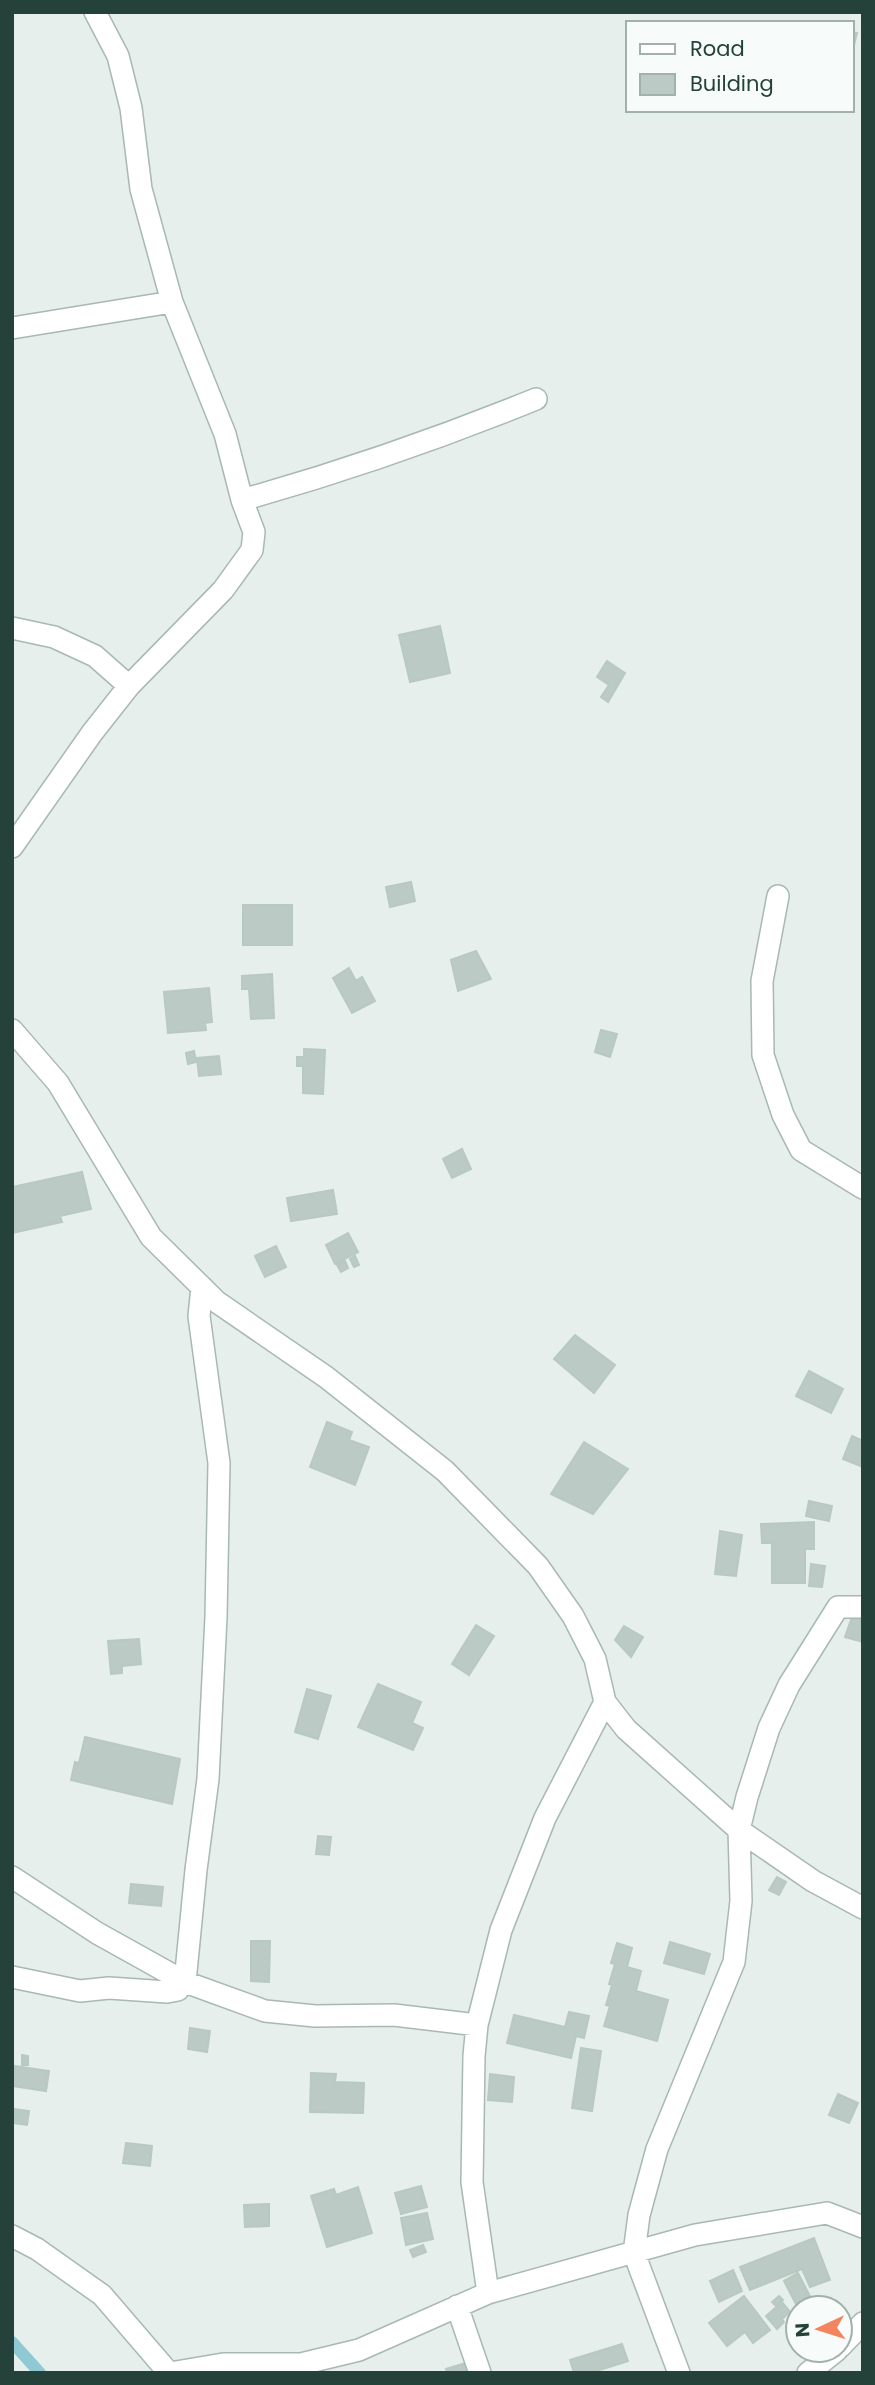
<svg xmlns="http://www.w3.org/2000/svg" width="875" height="2385" font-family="Poppins,sans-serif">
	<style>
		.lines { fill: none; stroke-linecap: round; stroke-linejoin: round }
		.stream { stroke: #8ec9d4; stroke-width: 12 }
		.building { fill: #bbcac4; stroke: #b8c9c2; stroke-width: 2 }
		.minor-casing { stroke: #a8b8b2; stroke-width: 24 }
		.minor { stroke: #fff; stroke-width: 21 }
	</style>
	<rect width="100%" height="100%" fill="#e6efeb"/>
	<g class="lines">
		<path class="stream" d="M12 2342 40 2373"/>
	</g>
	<path class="building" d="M852 32 857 33 852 53Z
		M440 626 450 673 410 682 399 635Z
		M607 661 625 673 608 702 601 697 609 685 597 677Z
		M411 882 415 901 390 907 386 887Z
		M243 905H292V945H243Z
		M476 951 491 979 458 991 451 960Z
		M349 968 356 981 362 977 375 1001 352 1013 333 978Z
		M272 974 274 1018 251 1019 249 989H242V976Z
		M209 988 212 1022 205 1023 206 1030 168 1033 164 992Z
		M601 1030 617 1034 610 1057 595 1052Z
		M304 1049 325 1050 323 1094 303 1093V1066H297V1057H304Z
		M194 1051 196 1062 188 1064 186 1053Z
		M219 1056 221 1074 199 1076 197 1058Z
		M462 1149 471 1169 452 1178 443 1159Z
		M82 1172 91 1209 60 1216 62 1222 12 1233V1187Z
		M333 1190 337 1214 291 1221 287 1198Z
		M348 1233 358 1252 335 1264 326 1245Z
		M276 1246 286 1267 265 1277 255 1256Z
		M355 1256 359 1265 354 1267 350 1259Z
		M345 1261 348 1268 341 1272 337 1265Z
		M575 1335 615 1365 594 1393 554 1359Z
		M809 1371 843 1389 831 1413 796 1396Z
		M327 1422 352 1432 349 1440 369 1447 355 1485 310 1467Z
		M852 1436 863 1441V1467L843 1459Z
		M584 1442 628 1469 593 1514 551 1494Z
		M809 1501 832 1506 829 1521 806 1516Z
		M814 1522V1549H805V1583H772V1543H762L761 1524Z
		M720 1531 742 1535 736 1576 715 1574Z
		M811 1564 825 1566 822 1587 809 1586Z
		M852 1617 863 1620V1642L845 1637Z
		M476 1625 494 1636 469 1675 452 1664Z
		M624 1626 643 1637 631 1657 615 1640Z
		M139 1639 141 1664 122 1666V1673L111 1674 108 1641Z
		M378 1684 421 1702 412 1723 423 1728 413 1750 358 1727Z
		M307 1689 331 1696 318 1739 295 1732Z
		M85 1737 180 1759 172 1804 71 1780 75 1762 79 1763Z
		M318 1836 331 1837 329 1855 316 1854Z
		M777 1877 786 1882 779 1895 769 1890Z
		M131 1884 163 1887 161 1906 129 1903Z
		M251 1941H270L269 1982 251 1981Z
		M670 1942 710 1954 704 1974 664 1963Z
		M617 1943 632 1948 627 1967 641 1971 636 1991 668 2000 657 2041 604 2026 610 2006 606 2005 612 1985 609 1984 615 1964 611 1963Z
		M569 2012 589 2016 584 2038 576 2036 571 2058 507 2043 514 2015 565 2027Z
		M190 2028 210 2031 207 2052 188 2049Z
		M581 2048 601 2051 592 2111 572 2108Z
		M22 2055 28 2056V2065H22Z
		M15 2066 49 2071 46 2091 12 2086Z
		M311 2073 336 2074 335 2082 364 2083 363 2113 310 2112Z
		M490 2074 514 2077 512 2102 488 2100Z
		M838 2094 858 2103 849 2123 829 2115Z
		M14 2109 29 2111 27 2125 12 2123Z
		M126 2143 152 2146 150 2166 123 2163Z
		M421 2186 427 2207 401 2214 395 2193Z
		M358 2187 372 2233 327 2247 311 2196 334 2189 336 2195Z
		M269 2204V2226L245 2227 244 2205Z
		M427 2213 433 2239 406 2245 401 2218Z
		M814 2238 830 2280 810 2287 802 2269 750 2290 740 2267Z
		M423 2245 426 2252 413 2257 410 2250Z
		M733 2270 742 2291 719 2302 710 2281Z
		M798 2273 813 2302 798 2308 784 2281Z
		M744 2296 770 2330 753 2343 745 2332 727 2346 709 2323Z
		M779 2296 783 2300 776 2306 772 2302Z
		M782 2302 790 2312 782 2319 784 2322 777 2329 766 2316Z
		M622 2344 628 2361 590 2373H574L570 2360Z
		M469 2362 473 2373H447L446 2369Z"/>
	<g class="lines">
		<defs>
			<path id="minor" d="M12 328 172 302
				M242 500C342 472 440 438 536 399
				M12 628 54 637 95 656 129 686
				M12 847 92 733 129 686 223 590 252 550 254 532 242 500 225 434 172 302 141 189 131 108 118 56 95 12
				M778 896 762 981 763 1055 783 1115 801 1150 863 1188
				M12 1030 58 1083 151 1237 217 1302 326 1377 445 1471 538 1566 573 1616 595 1659 605 1702 626 1729 739 1830 813 1881 863 1908
				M12 1877 97 1933 185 1982 265 2011 315 2016 394 2015 477 2025
				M12 1977 80 1991 109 1988 167 1992 178 1990 179 1978
				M185 1982 196 1870 208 1779 216 1617 219 1463 199 1316 202 1287
				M12 2236 37 2249 102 2295 169 2373
				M488 2293 472 2182 474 2056 477 2025 501 1930 545 1818 605 1702
				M457 2306 480 2373
				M840 2347 863 2323
				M170 2373 223 2364H301L359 2350 488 2293 695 2235 827 2213 863 2227
				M679 2373 634 2253 639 2215 657 2149 734 1962 741 1901 739 1830 747 1797 769 1728 789 1685 838 1607H863
				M808 2373 837 2350"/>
		</defs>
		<use href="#minor" class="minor-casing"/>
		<use href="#minor" class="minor"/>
	</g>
	<rect width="875" height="2385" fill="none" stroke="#24423a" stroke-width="28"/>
	<rect x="626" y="21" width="228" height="91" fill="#f7fbf9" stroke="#a3b1ad" stroke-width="2"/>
	<rect x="640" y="44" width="35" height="10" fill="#ffffff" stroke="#a3b1ad" stroke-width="2"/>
	<text x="690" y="56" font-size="21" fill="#24423a">Road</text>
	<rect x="640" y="74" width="35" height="21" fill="#bbcac4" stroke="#a3b1ad" stroke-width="2"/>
	<text x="690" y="91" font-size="21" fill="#24423a">Building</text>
	<g transform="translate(819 2329) rotate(266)"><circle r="33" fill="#f7fbf9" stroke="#a3b1ad" stroke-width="2"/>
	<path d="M0-5L12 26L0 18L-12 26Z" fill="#f4845f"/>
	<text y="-10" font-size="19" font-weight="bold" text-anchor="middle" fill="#24423a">N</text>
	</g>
</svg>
